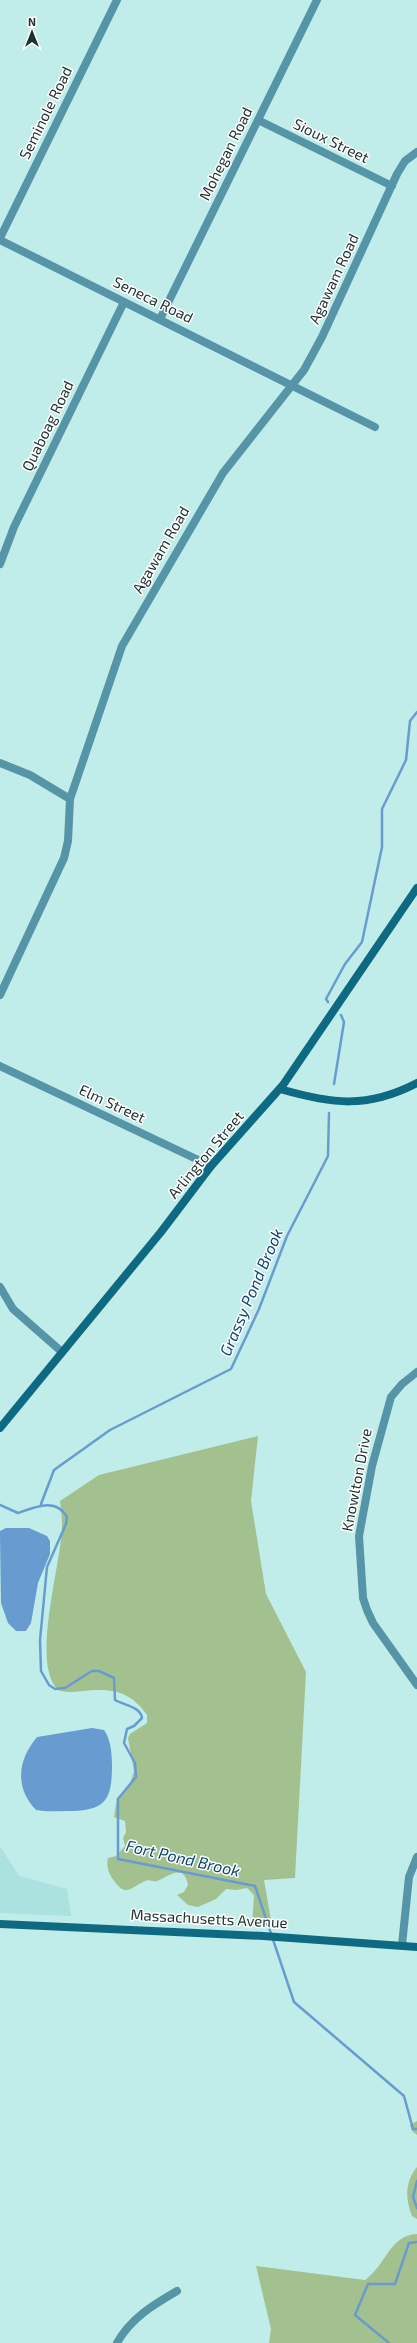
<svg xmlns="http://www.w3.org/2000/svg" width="417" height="2343" font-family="'Exo 2',sans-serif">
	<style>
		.built { fill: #abe1de }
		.green { fill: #a3c08f }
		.water { fill: #689cd1 }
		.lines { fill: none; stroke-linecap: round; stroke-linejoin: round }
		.stream { stroke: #689cd1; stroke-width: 2.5 }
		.street { stroke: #5694a8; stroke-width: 8 }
		.secondary { stroke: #0e6a82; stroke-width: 8 }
		.labels { text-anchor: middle; stroke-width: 3; stroke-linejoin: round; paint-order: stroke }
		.street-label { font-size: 15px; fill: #1f302f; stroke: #fff }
		.water-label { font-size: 16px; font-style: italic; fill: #0a4577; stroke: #fff }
	</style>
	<rect width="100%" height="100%" fill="#c0edea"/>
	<path class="built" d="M0 1846 19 1876 67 1889 71 1916 0 1913Z"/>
	<path class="green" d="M258 1436 251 1501 266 1594 306 1672 295 1878 264 1880 272 1926 252 1925 254 1895 247 1888 236 1890 226 1889 216 1899 198 1907 188 1905 177 1895 184 1892 188 1885C184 1862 168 1877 157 1881 153 1882 149 1879 145 1881 128 1889 126 1898 112 1878 108 1872 106 1865 108 1858L116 1856 125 1846 123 1838 126 1832 125 1821 114 1817 117 1798 129 1786 134 1771 128 1738 130 1734 147 1723V1715C130 1690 110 1688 82 1691 74 1692 66 1693 58 1690 30 1663 62 1563 62 1525 62 1517 61 1509 60 1501L99 1475Z
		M417 2121V2135L412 2131 410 2125Z
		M417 2167V2219L412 2216C405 2199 405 2181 417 2167Z
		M417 2234V2343H269L271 2329 256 2266 365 2280C386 2265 390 2235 417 2234Z"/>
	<path class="water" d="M6 1528H29L47 1536 50 1541V1554L38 1583 31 1623 26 1631H16L8 1623 1 1603 0 1535V1531Z
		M92 1728 104 1730C111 1739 112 1755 112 1766 112 1802 104 1811 67 1811 57 1811 46 1812 36 1810 15 1788 17 1761 37 1737Z"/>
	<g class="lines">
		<path class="stream" d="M328 1002 326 999 345 964 362 942 382 847V809L406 760 410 721 417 712
			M334 1084 344 1022 341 1015
			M41 1504 54 1470 110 1430 231 1369 259 1309 287 1236 328 1156 329 1113
			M0 1505 18 1513C35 1507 56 1497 67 1517L66 1524 47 1567 40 1640 41 1671 49 1685 55 1689 65 1688 92 1671H99L114 1678 115 1700C124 1705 141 1707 142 1718L134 1726 127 1729 124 1743 135 1763 136 1777 118 1799V1859L255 1886 294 2002 404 2096 413 2129H417
			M417 2181 413 2197 417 2208
			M389 2343 355 2315 368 2284H395L409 2243 417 2242"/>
		<path class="street" d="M258 120 392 186
			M0 238 117 0
			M0 240 375 427
			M160 319 317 0
			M0 564 14 527 124 302
			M0 763 30 775 70 799
			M0 995 64 858 68 841 70 799 122 646 223 473 304 370 322 337 397 174 405 161 417 152
			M0 1066 211 1166
			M0 1287 13 1309 62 1352
			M417 1372 402 1384 391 1397 372 1466 359 1536 363 1598 367 1610 373 1623 417 1685
			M402 1945 409 1877 417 1857
			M117 2343C131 2318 153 2305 177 2291"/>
		<path class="secondary" d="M280 1089C332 1104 367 1109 417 1083
			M0 1428 161 1232 211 1166 283 1085 417 888
			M0 1924 263 1936 417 1947"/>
	</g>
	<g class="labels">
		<g class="street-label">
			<text transform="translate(46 113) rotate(-64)" y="5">Seminole Road</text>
			<text transform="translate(331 141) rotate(26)" y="5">Sioux Street</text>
			<text transform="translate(226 154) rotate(-64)" y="5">Mohegan Road</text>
			<text transform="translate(334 279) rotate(-65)" y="5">Agawam Road</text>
			<text transform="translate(153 300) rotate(26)" y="5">Seneca Road</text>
			<text transform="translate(48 426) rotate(-64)" y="5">Quaboag Road</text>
			<text transform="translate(161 550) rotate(-60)" y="5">Agawam Road</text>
			<text transform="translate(112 1104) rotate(25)" y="5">Elm Street</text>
			<text transform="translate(206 1155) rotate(-50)" y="5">Arlington Street</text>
			<text transform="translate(357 1480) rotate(-79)" y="5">Knowlton Drive</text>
			<text transform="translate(209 1919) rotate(3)" y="5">Massachusetts Avenue</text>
		</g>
		<g class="water-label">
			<text transform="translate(251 1292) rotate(-67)" y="6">Grassy Pond Brook</text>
			<text transform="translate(183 1858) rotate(13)" y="6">Fort Pond Brook</text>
		</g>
	</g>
	<g transform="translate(32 32)" stroke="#ffffff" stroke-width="3" paint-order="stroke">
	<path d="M0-3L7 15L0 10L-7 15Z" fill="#1f302f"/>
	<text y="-6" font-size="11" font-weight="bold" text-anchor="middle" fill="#1f302f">N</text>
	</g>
</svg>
